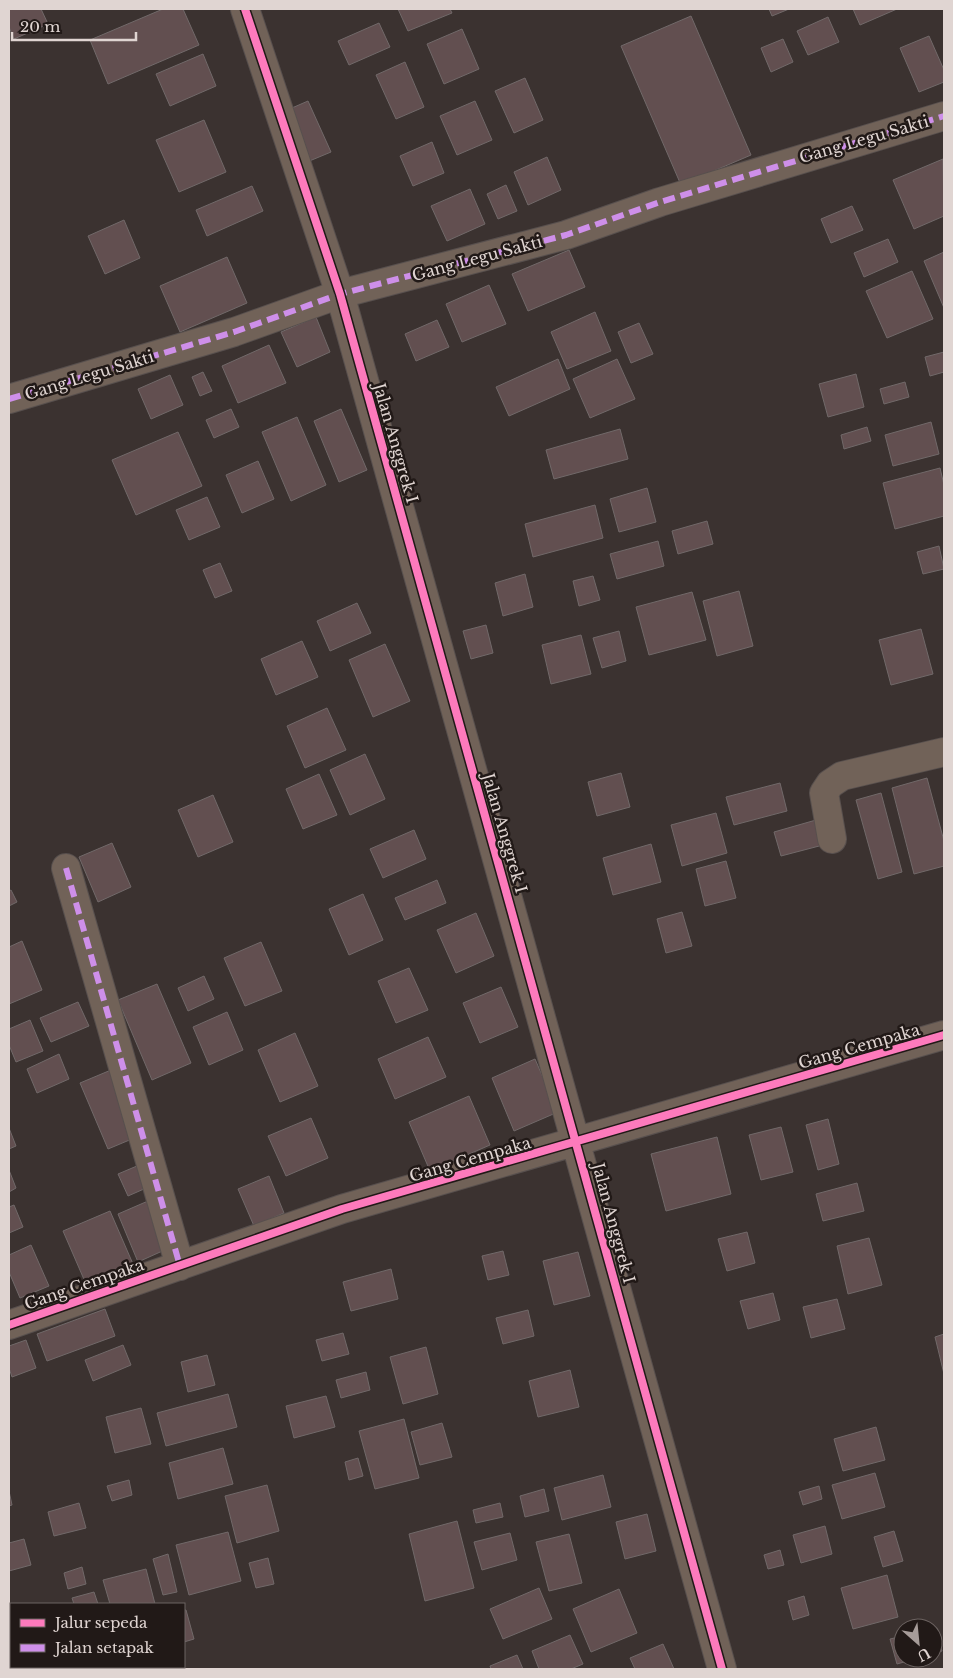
<svg xmlns="http://www.w3.org/2000/svg" width="953" height="1678" font-family="'Libre Baskerville',serif">
	<style>
		.building { fill: #624f50; stroke: #716969 }
		.lines { fill: none; stroke-linecap: round; stroke-linejoin: round }
		.minor-casing { stroke: #58504e; stroke-width: 30 }
		.minor { stroke: #716258; stroke-width: 28 }
		.quiet { stroke: #ce8fe9; stroke-width: 6; stroke-dasharray: 12 6; stroke-linecap: butt }
		.cycleway-casing { stroke: #211917; stroke-width: 11 }
		.cycleway { stroke: #fd7abc; stroke-width: 8 }
		.labels { text-anchor: middle; stroke-width: 5; stroke-linejoin: round; paint-order: stroke }
		.street-label { font-size: 16px; fill: #e0d5d2; stroke: #211917 }
	</style>
	<rect width="100%" height="100%" fill="#3b3230"/>
	<path class="building" d="M9 9H41L48 24 14 39 9 27Z
		M163 9H183L199 45 108 84 90 40Z
		M398 9H450L452 13 408 31Z
		M769 9H789L772 16Z
		M853 9H897L860 25Z
		M691 16 751 155 681 185 621 46Z
		M828 17 839 42 808 55 797 31Z
		M379 23 390 47 349 65 338 41Z
		M462 29 479 69 444 84 427 44Z
		M929 36 944 70V82L919 92 900 48Z
		M783 39 793 62 771 72 761 48Z
		M203 54 216 86 170 106 156 74Z
		M405 62 424 107 396 119 376 75Z
		M525 78 543 120 514 133 495 91Z
		M308 101 331 152 307 162 285 111Z
		M475 101 492 140 457 155 440 116Z
		M204 120 226 172 179 192 156 140Z
		M432 142 444 173 413 186 400 156Z
		M547 157 561 190 528 205 514 172Z
		M943 159 944 216 914 229 893 180Z
		M506 185 517 211 498 219 487 194Z
		M252 186 263 211 207 236 196 210Z
		M470 189 485 224 447 241 431 206Z
		M852 206 863 230 831 243 821 219Z
		M124 220 140 258 105 274 88 236Z
		M888 239 898 262 864 277 854 253Z
		M569 250 585 287 528 311 512 274Z
		M944 252V308L924 261Z
		M227 257 247 303 180 332 160 286Z
		M912 271 933 319 887 338 866 291Z
		M489 285 506 324 462 342 446 304Z
		M595 312 611 351 567 369 551 332Z
		M316 317 330 352 297 367 281 332Z
		M437 320 449 347 416 361 405 334Z
		M639 323 653 354 631 363 618 332Z
		M269 345 286 383 238 403 222 366Z
		M944 352V372L930 376 925 357Z
		M558 359 570 389 509 416 496 387Z
		M617 359 635 399 590 418 573 379Z
		M203 372 212 391 200 396 192 377Z
		M856 374 864 407 828 417 819 384Z
		M170 375 183 405 151 419 138 389Z
		M905 382 909 397 884 404 880 389Z
		M231 409 239 427 214 438 206 420Z
		M341 409 367 470 339 482 314 421Z
		M297 417 326 485 291 501 262 432Z
		M931 422 939 454 893 466 885 435Z
		M867 427 871 441 844 449 841 435Z
		M620 429 628 459 554 479 546 450Z
		M178 432 202 486 136 515 112 460Z
		M258 461 274 499 242 513 226 475Z
		M940 468 944 485V516L895 529 883 483Z
		M647 488 656 522 619 532 610 499Z
		M207 497 220 527 189 540 176 510Z
		M595 505 603 538 533 557 525 524Z
		M707 521 713 544 678 554 672 531Z
		M658 541 664 566 617 579 610 554Z
		M939 546 944 569 923 574 917 552Z
		M220 563 232 591 215 598 203 570Z
		M525 574 533 607 503 616 495 583Z
		M593 576 600 600 579 606 573 581Z
		M739 591 753 646 717 656 703 601Z
		M692 592 706 640 649 655 636 607Z
		M357 603 371 633 330 651 317 621Z
		M486 625 493 653 471 659 463 631Z
		M921 629 933 674 891 685 879 640Z
		M619 631 626 661 602 668 593 638Z
		M581 635 591 674 551 684 542 645Z
		M302 641 318 677 276 695 261 659Z
		M385 644 410 701 373 717 349 660Z
		M327 708 346 750 305 768 287 726Z
		M365 754 385 799 350 815 330 770Z
		M621 773 630 807 597 816 588 782Z
		M319 774 337 815 303 829 286 789Z
		M927 778 944 841V866L914 874 892 788Z
		M780 783 787 811 734 825 726 797Z
		M881 793 902 872 878 879 856 800Z
		M213 795 233 842 198 857 178 810Z
		M716 813 727 853 682 866 671 825Z
		M816 820 823 845 781 856 774 832Z
		M414 830 426 859 383 878 370 849Z
		M112 843 131 887 98 902 79 857Z
		M651 844 661 882 613 895 603 858Z
		M726 861 736 898 705 906 696 869Z
		M437 880 446 903 405 920 395 898Z
		M11 890 17 902 9 906V891Z
		M363 894 383 940 349 955 329 909Z
		M682 912 692 946 666 953 657 919Z
		M476 913 494 956 456 973 437 930Z
		M22 941 42 990 9 1004V947Z
		M261 942 282 991 245 1006 224 958Z
		M409 968 428 1010 396 1023 378 981Z
		M204 976 214 999 188 1011 178 988Z
		M157 984 191 1063 152 1080 118 1000Z
		M501 987 518 1027 480 1043 463 1003Z
		M78 1002 89 1026 51 1042 40 1018Z
		M227 1012 243 1050 209 1065 193 1027Z
		M30 1020 43 1051 16 1062 9 1045V1029Z
		M295 1033 318 1086 280 1102 258 1050Z
		M428 1037 446 1077 395 1099 378 1059Z
		M59 1054 69 1079 37 1093 27 1069Z
		M535 1059 558 1112 514 1131 492 1078Z
		M111 1070 139 1136 108 1149 80 1083Z
		M469 1096 490 1145 430 1171 409 1122Z
		M311 1118 328 1158 286 1176 268 1136Z
		M828 1119 839 1164 818 1170 806 1125Z
		M781 1127 793 1172 761 1180 749 1135Z
		M9 1128 16 1146 9 1149Z
		M717 1137 731 1194 666 1211 651 1154Z
		M144 1163 153 1185 128 1196 118 1174Z
		M9 1170 16 1188 9 1192Z
		M269 1176 284 1213 254 1226 238 1189Z
		M857 1183 864 1211 823 1221 816 1194Z
		M148 1201 169 1248 138 1262 118 1214Z
		M14 1205 23 1227 9 1233V1207Z
		M110 1211 133 1264 86 1284 63 1231Z
		M747 1232 755 1263 727 1271 718 1239Z
		M869 1238 882 1285 848 1294 837 1246Z
		M31 1245 49 1286 20 1298 9 1272V1255Z
		M503 1251 509 1275 488 1280 482 1256Z
		M578 1252 590 1296 554 1305 543 1261Z
		M391 1269 398 1299 351 1311 343 1282Z
		M773 1293 780 1320 748 1329 740 1301Z
		M837 1299 845 1329 811 1338 803 1307Z
		M105 1309 115 1336 47 1361 37 1334Z
		M528 1310 534 1336 503 1344 496 1318Z
		M343 1333 349 1354 322 1361 316 1340Z
		M944 1334V1374L935 1337Z
		M26 1340 36 1368 12 1377 9 1368V1346Z
		M123 1345 131 1365 93 1381 85 1360Z
		M426 1347 438 1394 403 1404 390 1357Z
		M207 1355 215 1385 188 1392 181 1362Z
		M570 1370 579 1407 538 1417 529 1381Z
		M366 1372 370 1390 341 1398 336 1380Z
		M228 1394 237 1427 166 1446 157 1413Z
		M326 1396 335 1427 294 1438 286 1406Z
		M141 1408 151 1444 115 1453 106 1417Z
		M404 1419 419 1478 375 1489 359 1431Z
		M442 1423 452 1457 420 1465 411 1432Z
		M876 1427 885 1460 843 1471 834 1439Z
		M223 1448 233 1484 178 1499 169 1463Z
		M358 1458 363 1476 349 1480 345 1462Z
		M875 1473 885 1507 842 1519 832 1485Z
		M603 1475 611 1507 562 1520 554 1488Z
		M129 1480 132 1495 112 1501 107 1486Z
		M267 1485 279 1531 237 1543 225 1496Z
		M819 1486 822 1499 803 1505 799 1492Z
		M544 1489 549 1511 525 1517 520 1496Z
		M9 1491 12 1505 9 1506Z
		M79 1503 86 1528 54 1536 48 1512Z
		M500 1503 503 1517 476 1523 473 1510Z
		M647 1514 656 1551 625 1559 616 1522Z
		M457 1521 474 1588 425 1601 409 1534Z
		M825 1526 832 1554 801 1563 793 1535Z
		M894 1531 903 1561 883 1567 874 1537Z
		M228 1532 241 1581 189 1595 176 1545Z
		M510 1533 517 1560 482 1570 474 1542Z
		M569 1534 582 1583 549 1591 536 1542Z
		M24 1539 31 1565 9 1571V1543Z
		M780 1550 784 1565 768 1569 764 1555Z
		M168 1554 177 1592 163 1595 153 1559Z
		M268 1558 274 1584 256 1588 249 1563Z
		M82 1567 86 1584 68 1589 64 1573Z
		M146 1569 155 1604H110L103 1580Z
		M887 1575 898 1617 853 1629 841 1588Z
		M539 1588 552 1619 503 1639 490 1609Z
		M619 1589 637 1633 591 1652 573 1609Z
		M94 1592 98 1604H74L72 1598Z
		M804 1596 809 1615 793 1620 788 1601Z
		M184 1610H186L194 1639 184 1642Z
		M935 1627 942 1651 933 1654 932 1628Z
		M570 1635 583 1664 571 1669H539L532 1651Z
		M903 1636V1658H918L897 1664 890 1639Z
		M663 1644 674 1669H635L630 1658Z
		M517 1655 523 1669H491L490 1666Z
		M53 1667H79L70 1669H54Z"/>
	<g class="lines">
		<defs>
			<path id="minor" d="M245 9 340 294 722 1669
				M9 399 234 332 340 294 566 235 660 202 944 116
				M832 839 824 793 830 784 842 776 944 752
				M66 868 180 1266
				M9 1325 342 1209 944 1035"/>
		</defs>
		<use href="#minor" class="minor-casing"/>
		<use href="#minor" class="minor"/>
		<path class="quiet" d="M9 399 234 332 340 294 566 235 660 202 944 116
			M66 868 180 1266"/>
		<defs>
			<path id="cycleway" d="M245 9 340 294 722 1669
				M9 1325 342 1209 944 1035"/>
		</defs>
		<use href="#cycleway" class="cycleway-casing"/>
		<use href="#cycleway" class="cycleway"/>
	</g>
	<g class="labels">
		<g class="street-label">
			<text transform="translate(864 139) rotate(-16)" y="6">Gang Legu Sakti</text>
			<text transform="translate(477 258) rotate(-15)" y="6">Gang Legu Sakti</text>
			<text transform="translate(89 375) rotate(-17)" y="6">Gang Legu Sakti</text>
			<text transform="translate(396 443) rotate(74)" y="6">Jalan Anggrek I</text>
			<text transform="translate(505 833) rotate(74)" y="6">Jalan Anggrek I</text>
			<text transform="translate(859 1046) rotate(-16)" y="6">Gang Cempaka</text>
			<text transform="translate(470 1159) rotate(-16)" y="6">Gang Cempaka</text>
			<text transform="translate(614 1223) rotate(75)" y="6">Jalan Anggrek I</text>
			<text transform="translate(84 1284) rotate(-19)" y="6">Gang Cempaka</text>
		</g>
	</g>
	<rect width="953" height="1678" fill="none" stroke="#e0d5d2" stroke-width="20"/>
	<rect x="10" y="1603" width="175" height="65" fill="#211917" stroke="#6d6462"/>
	<rect x="20" y="1619" width="25" height="8" fill="#fd7abc" stroke="#6d6462"/>
	<text x="55" y="1628" font-size="15" fill="#e0d5d2">Jalur sepeda</text>
	<rect x="20" y="1644" width="25" height="8" fill="#ce8fe9" stroke="#6d6462"/>
	<text x="55" y="1653" font-size="15" fill="#e0d5d2">Jalan setapak</text>
	<g transform="translate(918 1643) rotate(153)"><circle r="24" fill="#211917" stroke="#6d6462"/>
	<path d="M0-4L9 19L0 12L-9 19Z" fill="#a69c99"/>
	<text y="-8" font-size="14" font-weight="bold" text-anchor="middle" fill="#e0d5d2">U</text>
	</g>
	<path d="M12 32v8h124v-8" fill="none" stroke="#e0d5d2" stroke-width="2.5"/>
	<text x="20" y="32" font-size="15" fill="#e0d5d2" stroke="#211917" stroke-width="4" paint-order="stroke">20 m</text>
</svg>
